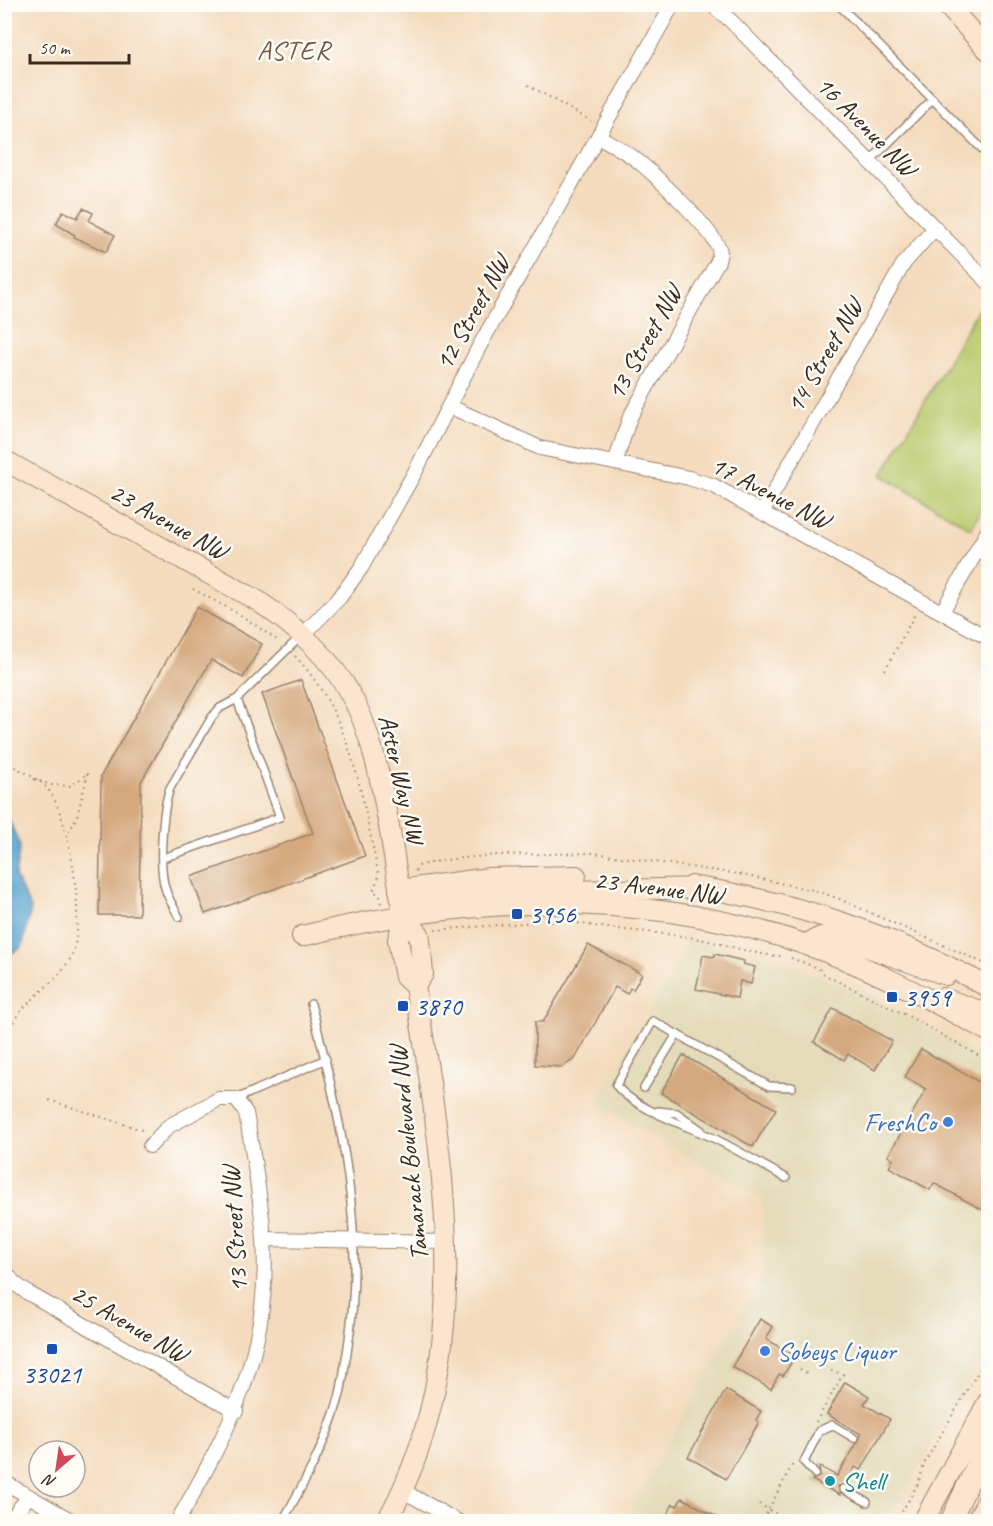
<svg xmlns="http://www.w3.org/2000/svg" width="993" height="1526" font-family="Caveat,sans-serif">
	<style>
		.built { fill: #e4dbba }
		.green { fill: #b9c96c; stroke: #7a7a45; stroke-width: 1.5 }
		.water { fill: #55a2ce; stroke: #486676; stroke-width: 1.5 }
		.building { fill: #d5a97e }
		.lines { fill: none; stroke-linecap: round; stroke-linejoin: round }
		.lane-casing { stroke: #98826e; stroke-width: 10 }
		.street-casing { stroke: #98826e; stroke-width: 16 }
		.secondary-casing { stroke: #98826e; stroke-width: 22 }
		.path { stroke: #98826e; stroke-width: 2; stroke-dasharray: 1.5 4.5; stroke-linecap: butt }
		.lane { stroke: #fff; stroke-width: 7 }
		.street { stroke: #fff; stroke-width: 14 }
		.secondary { stroke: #fce5cf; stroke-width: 20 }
		.transit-dot { fill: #1a4fb4; stroke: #fdfcf7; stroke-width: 2 }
		.shop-dot { fill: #3f7fe0; stroke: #fdfcf7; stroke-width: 2 }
		.culture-dot { fill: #0f9aa8; stroke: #fdfcf7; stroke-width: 2 }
		.labels { text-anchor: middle; stroke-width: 5; stroke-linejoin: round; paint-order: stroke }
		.street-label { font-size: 26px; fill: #3b2a1e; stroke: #fdfcf7 }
		.transit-label { font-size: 26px; fill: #164399; stroke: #fdfcf7; text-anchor: start }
		.shop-label { font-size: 26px; fill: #366cbe; stroke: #fdfcf7; text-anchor: end }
		.culture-label { font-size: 26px; fill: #0d838f; stroke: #fdfcf7; text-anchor: start }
		.neighbourhood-label { font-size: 27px; letter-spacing: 1.5px; fill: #715640; stroke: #fdfcf7 }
	</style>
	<rect width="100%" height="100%" fill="#fdfcf7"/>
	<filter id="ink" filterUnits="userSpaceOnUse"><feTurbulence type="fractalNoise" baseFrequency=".0167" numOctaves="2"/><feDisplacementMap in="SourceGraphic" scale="12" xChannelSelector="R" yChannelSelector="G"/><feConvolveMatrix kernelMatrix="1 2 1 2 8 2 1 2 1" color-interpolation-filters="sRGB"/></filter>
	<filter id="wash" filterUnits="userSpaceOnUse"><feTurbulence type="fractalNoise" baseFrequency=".008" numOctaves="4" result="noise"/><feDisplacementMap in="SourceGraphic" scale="24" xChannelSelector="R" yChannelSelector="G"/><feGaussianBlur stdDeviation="1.35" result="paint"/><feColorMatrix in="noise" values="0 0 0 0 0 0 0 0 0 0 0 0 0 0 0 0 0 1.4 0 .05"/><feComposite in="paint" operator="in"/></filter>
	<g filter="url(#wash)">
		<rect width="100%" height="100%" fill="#f4dbbe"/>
		<path class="built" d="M689 940 763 955 870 995 988 1061V1346L888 1521H624L764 1273 762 1198 597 1104Z"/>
		<path class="green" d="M983 301 988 306V498L971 529 882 475Z"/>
		<path class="water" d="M4 817 9 820 20 846 15 876 31 909 22 947 5 957Z"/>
		<g id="blocks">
			<path class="building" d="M83 208 93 213 89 221 115 235 106 252 74 237 75 235 56 224 63 211 77 218Z
				M197 607 262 644 243 678 211 660 141 782 139 915H99L101 776Z
				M301 680 365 856 205 914 191 877 313 833 262 694Z
				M588 945 642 974 633 990 630 988 627 994 615 987 575 1059 562 1067 535 1065V1022H543Z
				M715 954 744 961 743 964 755 967 751 984 740 981 737 998 696 989 703 955 714 957Z
				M833 1008 892 1041 875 1070 848 1054 844 1060 814 1042Z
				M921 1049 988 1087V1213L934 1183 930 1190 889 1167 893 1159 888 1156 926 1089 905 1077Z
				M683 1055 776 1109 753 1147 661 1093Z
				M760 1319 773 1327 766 1339 795 1356 783 1376 779 1374 771 1389 732 1367Z
				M845 1382 869 1396 864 1404 890 1419 861 1470 855 1467 846 1484 838 1486 840 1495 812 1480 820 1476 819 1466 837 1476 859 1440 861 1434 827 1414Z
				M726 1390 761 1411 756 1420 759 1422 726 1479 688 1457Z
				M682 1498 724 1521H664L673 1504 677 1506Z"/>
		</g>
	</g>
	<g filter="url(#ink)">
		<use href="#blocks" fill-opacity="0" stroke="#98826e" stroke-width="1.5"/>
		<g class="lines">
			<defs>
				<path id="lane" d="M838 4 988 155
					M869 162 933 99
					M163 858 280 817 237 699
					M179 917C175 909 169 900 166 891 158 869 162 811 170 788L212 717 220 708 237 699 301 636
					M644 1088 677 1034
					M236 1099 326 1059
					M658 1111 677 1113 701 1130
					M786 1178C760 1164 735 1148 709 1136 684 1125 632 1107 616 1085L653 1021 769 1086 792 1087
					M815 1474 804 1462 819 1431 832 1425 854 1438
					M843 1489 867 1502
					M282 1522C305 1482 326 1443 339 1398 343 1384 344 1368 347 1353 367 1233 342 1121 311 1004"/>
				<path id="street" d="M711 4 731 21 988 282
					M598 136C610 143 623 150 634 158 651 171 717 233 720 252L718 261 630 417 615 463
					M449 406 540 448 689 478 714 486 988 638
					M763 511 904 263 935 228
					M942 612 988 531
					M303 635 340 597 361 568 415 472 480 345 673 4
					M150 1146 169 1126 219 1099H236L246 1113C253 1155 261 1197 264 1240 271 1349 230 1430 177 1522
					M264 1239 447 1242
					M5 1271 14 1283 28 1293 236 1411
					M4 1482 74 1522
					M403 1491 459 1522
					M9 1522 29 1496"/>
				<path id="secondary" d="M946 4 988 50
					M4 460 258 601C296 627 331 657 353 699 383 755 392 853 404 917
					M692 886C802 904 890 934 988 987
					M399 890 489 878 576 876
					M404 917 419 934 420 940 423 974 415 986
					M302 936C466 895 643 889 804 944 869 966 929 999 988 1031
					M806 944 821 937H839L946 975
					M943 998 988 1014
					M386 1522C480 1357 443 1163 415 986L405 977 398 940 404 917 419 903 475 893 703 888
					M923 1522 988 1402
					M950 1522 988 1441
					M976 1522 988 1500"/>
			</defs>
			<use href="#lane" class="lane-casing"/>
			<use href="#street" class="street-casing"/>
			<use href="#secondary" class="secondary-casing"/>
			<path class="path" d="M974 4 988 20
				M528 85 591 121
				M193 589 239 614 280 642
				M295 656C354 719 361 796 379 876L373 891 380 895 381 905
				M885 670 915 614
				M4 761C17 769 37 777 47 788 70 814 87 927 71 957 52 994 0 1008 7 1056
				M34 779 51 785 71 786 88 773 77 816 67 836
				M415 871 420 865 444 860 496 855 594 853 738 874 813 890 837 898 988 965
				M545 922H561
				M572 922C615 931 657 931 700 939 729 945 756 956 785 956
				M435 930 537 922
				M791 958 818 968 825 975 912 1018 988 1061
				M49 1100 145 1131
				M800 1369 810 1375
				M816 1422 843 1374 831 1371
				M759 1504 787 1520
				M766 1514 793 1464
				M896 1522 918 1484 925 1462 988 1355"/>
			<use href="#lane" class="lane"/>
			<use href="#street" class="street"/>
			<use href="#secondary" class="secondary"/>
		</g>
	</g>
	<g class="transit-dot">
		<rect x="511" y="908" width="12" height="12" rx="3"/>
		<rect x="886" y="991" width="12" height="12" rx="3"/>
		<rect x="397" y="1000" width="12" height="12" rx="3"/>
		<rect x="46" y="1343" width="12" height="12" rx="3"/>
	</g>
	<g class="shop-dot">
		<circle cx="948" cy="1122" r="6"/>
		<circle cx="765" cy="1351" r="6"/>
	</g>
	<circle class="culture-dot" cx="830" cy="1481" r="6"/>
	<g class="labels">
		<g class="street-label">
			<text transform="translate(867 126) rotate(45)" y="9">16 Avenue NW</text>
			<text transform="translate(472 312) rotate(-61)" y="9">12 Street NW</text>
			<text transform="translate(644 342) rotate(-61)" y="9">13 Street NW</text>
			<text transform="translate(824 355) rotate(-60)" y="9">14 Street NW</text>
			<text transform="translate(771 492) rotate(27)" y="9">17 Avenue NW</text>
			<text transform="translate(169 521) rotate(29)" y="9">23 Avenue NW</text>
			<text transform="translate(402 779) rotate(77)" y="9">Aster Way NW</text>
			<text transform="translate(659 887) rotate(7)" y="9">23 Avenue NW</text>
			<text transform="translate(408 1153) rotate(-96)" y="9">Tamarack Boulevard NW</text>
			<text transform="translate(234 1229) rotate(-94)" y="9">13 Street NW</text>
			<text transform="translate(130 1323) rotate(30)" y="9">25 Avenue NW</text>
		</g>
		<g class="transit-label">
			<text x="529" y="923">3956</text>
			<text x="904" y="1006">3959</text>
			<text x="415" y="1015">3870</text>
			<text x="52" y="1383" text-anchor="middle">33021</text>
		</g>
		<g class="shop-label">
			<text x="936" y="1131">FreshCo</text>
			<text x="777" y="1360" text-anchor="start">Sobeys Liquor</text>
		</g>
		<g class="culture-label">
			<text x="842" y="1490">Shell</text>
		</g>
		<g class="neighbourhood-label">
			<text x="294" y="59">ASTER</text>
		</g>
	</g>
	<rect width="993" height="1526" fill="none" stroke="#fdfcf7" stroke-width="24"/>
	<g transform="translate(57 1469) rotate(209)"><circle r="28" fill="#fdfcf7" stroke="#afa8a0" stroke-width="1.5"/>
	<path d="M0-4.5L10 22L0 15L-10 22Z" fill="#d1495b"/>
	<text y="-9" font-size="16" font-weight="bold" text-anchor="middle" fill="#3b2a1e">N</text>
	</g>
	<path d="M30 54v9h99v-9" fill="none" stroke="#3b2a1e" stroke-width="3"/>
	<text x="39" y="54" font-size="18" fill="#3b2a1e" stroke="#fdfcf7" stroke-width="4.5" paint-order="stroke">50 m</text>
</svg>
